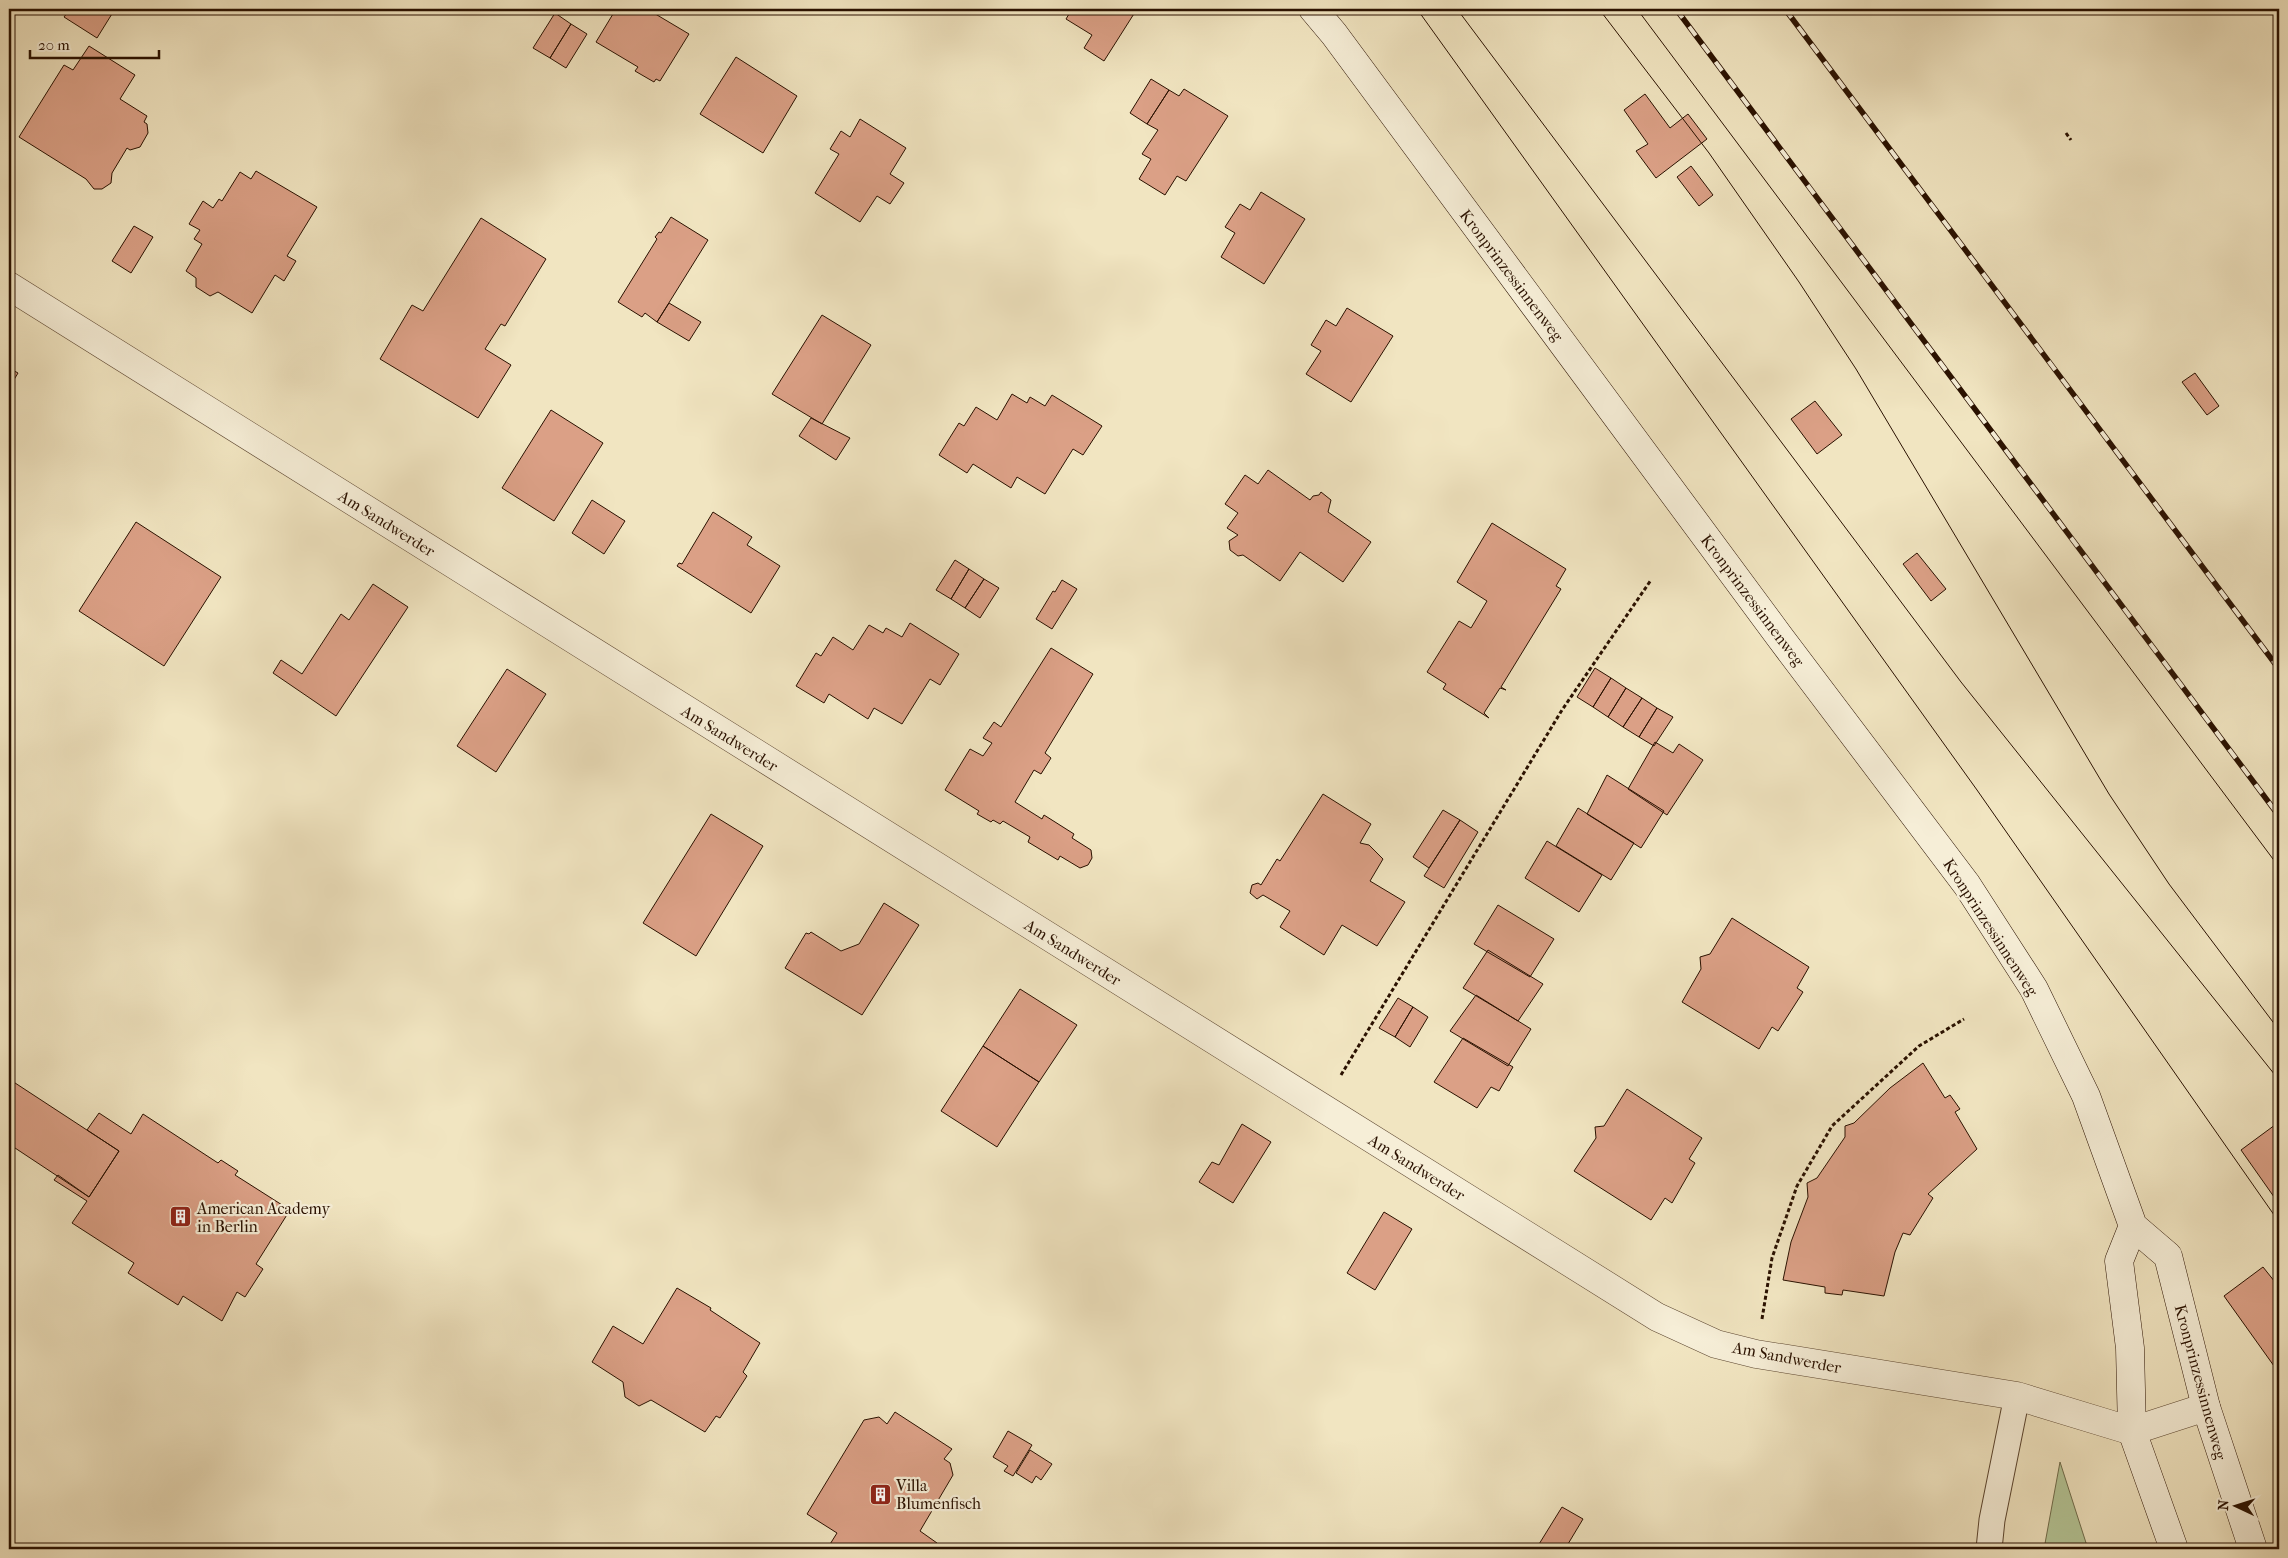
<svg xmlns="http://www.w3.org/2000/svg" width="2288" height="1558" font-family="'IM FELL French Canon',serif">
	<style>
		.green { fill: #b5c697; stroke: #706c4c }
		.building { fill: #dba086; stroke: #2a1100 }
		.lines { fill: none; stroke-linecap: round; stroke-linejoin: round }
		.service-casing { stroke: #5c4630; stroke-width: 27 }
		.minor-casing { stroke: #5c4630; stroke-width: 29 }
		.secondary-casing { stroke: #2a1100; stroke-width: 29 }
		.path { stroke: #2a1100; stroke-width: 3; stroke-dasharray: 4 2.5; stroke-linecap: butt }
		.service { stroke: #f6eed7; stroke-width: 25 }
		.minor { stroke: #f6eed7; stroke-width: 28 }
		.secondary { stroke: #f6eed7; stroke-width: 28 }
		.tram { stroke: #2a1100; stroke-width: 1 }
		.rail-casing { stroke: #2a1100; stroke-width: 5.5 }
		.rail { stroke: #f6eed7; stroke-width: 4; stroke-dasharray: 11; stroke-linecap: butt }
		.labels { text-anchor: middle; stroke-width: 4.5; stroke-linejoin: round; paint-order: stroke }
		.street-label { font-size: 16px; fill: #2a1100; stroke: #f6eed7 }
		.poi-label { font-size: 16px; fill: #2a1100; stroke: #f6eed7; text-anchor: start }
	</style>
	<rect width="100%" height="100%" fill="#f1e5c1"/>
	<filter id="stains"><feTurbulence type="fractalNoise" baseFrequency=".004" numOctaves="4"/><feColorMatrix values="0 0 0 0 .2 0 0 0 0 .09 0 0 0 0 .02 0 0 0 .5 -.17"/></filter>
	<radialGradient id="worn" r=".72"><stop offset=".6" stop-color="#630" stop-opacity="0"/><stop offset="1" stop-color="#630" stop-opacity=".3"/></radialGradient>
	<path class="green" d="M2060 1462 2088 1549H2044Z"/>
	<path class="building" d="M70 9H115L97 38 64 17Z
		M616 9H647L689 34 660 81 656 79 654 82 635 71 638 67 596 42Z
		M1072 9H1137L1104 61 1084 48 1092 35 1066 19Z
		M555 13 571 24 550 58 533 48Z
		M571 24 587 34 566 68 550 58Z
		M89 46 135 75 120 99 147 116 144 122 147 124 148 133 140 147 130 150 127 148 112 173 111 183 102 189H94L86 179 19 137 64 65 73 70Z
		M736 57 797 96 763 153 700 114Z
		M1151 79 1169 90 1147 124 1130 113Z
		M1184 89 1228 116 1186 181 1177 176 1165 195 1139 179 1151 159 1142 154 1158 130 1147 124 1169 90 1179 96Z
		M1645 94 1670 128 1688 114 1707 139 1656 178 1636 151 1648 144 1624 110Z
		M860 119 906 148 890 174 904 183 890 204 877 196 860 222 815 193 839 154 830 149 841 131 850 137Z
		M1691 166 1713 195 1699 206 1677 177Z
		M256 171 317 207 287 256 296 261 284 281 275 275 252 313 218 292 210 296 196 287V278L186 271 202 244 194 239 200 230 189 224 203 201 213 208 219 199 222 201 240 172 251 179Z
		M1261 192 1305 219 1264 284 1221 257 1235 233 1225 227 1240 204 1250 210Z
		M671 217 708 240 657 322 645 313 642 317 618 302 657 239 655 237 659 232 661 233Z
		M481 218 546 259 505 326 501 324 485 349 511 365 478 418 380 359 412 305 423 311Z
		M134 226 153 237 131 273 112 261Z
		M669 303 701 322 689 341 657 322Z
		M1347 308 1393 336 1351 402 1306 374 1321 351 1311 345 1326 320 1336 326Z
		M822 315 871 345 822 424 772 394Z
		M9 368 18 373 9 388Z
		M2195 373 2219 406 2207 415 2182 382Z
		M1012 394 1027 403 1030 397 1045 406 1052 395 1102 426 1083 455 1073 449 1045 494 1017 477 1011 488 973 464 967 473 939 455 959 423 964 426 976 407 997 420Z
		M1815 401 1842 435 1817 454 1791 419Z
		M551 410 603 443 554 521 502 488Z
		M811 418 850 438 836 460 799 436Z
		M1268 470 1310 500 1313 496 1319 495 1321 492 1331 500 1328 512 1371 542 1343 582 1300 552 1280 581 1243 555 1238 556 1230 550 1229 541 1238 535 1227 528 1238 513 1225 504 1245 475 1258 484Z
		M592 500 625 521 604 554 572 533Z
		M713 512 752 537 747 545 780 566 751 613 677 566 679 563 682 564Z
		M136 522 221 577 164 666 79 611Z
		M1492 523 1566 569 1556 586 1561 589 1501 687 1506 690 1500 688 1484 713 1489 718 1443 689 1446 684 1427 672 1459 621 1471 628 1487 601 1457 582Z
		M1917 553 1946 589 1931 601 1903 564Z
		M955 560 969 569 951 599 936 590Z
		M969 569 984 579 965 608 951 599Z
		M984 579 999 588 980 618 965 608Z
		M1062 580 1077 589 1052 629 1036 619 1053 591 1055 592Z
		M373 584 408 607 336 716 273 673 281 660 302 674 341 614 349 620Z
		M910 623 959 654 940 685 930 679 902 724 874 708 868 719 829 694 824 703 796 686 816 653 821 656 833 637 853 650 869 625 883 633 886 628 902 637Z
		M1051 648 1093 674 1045 753 1051 758 1041 774 1034 770 1015 802 1042 819 1044 815 1074 834 1072 838 1091 850 1092 858 1088 865 1080 868 1060 856 1058 860 1028 842 1030 837 1003 821 1000 824 993 820 991 822 977 814 979 811 945 790 970 749 983 756 992 743 983 738 994 722 1001 727Z
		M1595 668 1611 678 1593 707 1577 697Z
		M507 669 546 694 496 772 457 746Z
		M1611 678 1626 688 1608 717 1593 707Z
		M1626 688 1642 698 1623 727 1608 717Z
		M1642 698 1657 708 1639 737 1623 727Z
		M1657 708 1673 717 1654 746 1639 737Z
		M1655 742 1673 753 1679 744 1703 760 1667 815 1628 789Z
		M1607 775 1664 811 1641 848 1587 814Z
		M1323 794 1371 824 1360 843 1369 845 1383 859 1370 881 1405 902 1377 946 1342 925 1324 955 1280 927 1290 911 1263 895 1257 899 1250 893 1252 885 1258 883 1261 885 1277 859 1280 861Z
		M1578 808 1634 843 1611 880 1556 846Z
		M1443 810 1460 820 1429 868 1413 857Z
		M711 814 763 846 696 956 643 923Z
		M1460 820 1478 832 1444 888 1424 876Z
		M1547 841 1602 875 1579 912 1525 878Z
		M884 903 919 925 862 1015 785 968 806 933 809 934 811 932 841 951 859 944Z
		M1498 905 1554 939 1530 977 1474 944Z
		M1732 918 1809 967 1797 988 1803 992 1778 1031 1772 1027 1759 1049 1682 1002 1701 969 1700 957 1710 954Z
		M1488 950 1543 984 1518 1021 1463 988Z
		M1020 989 1077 1025 1039 1082 983 1046Z
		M1476 995 1531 1029 1508 1066 1450 1031Z
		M1398 998 1413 1007 1395 1037 1379 1028Z
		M1413 1007 1428 1017 1410 1047 1395 1037Z
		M1463 1038 1513 1067 1499 1091 1491 1087 1477 1108 1434 1082Z
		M983 1046 1039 1082 997 1147 941 1111Z
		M1923 1063 1945 1098 1950 1095 1960 1109 1955 1112 1977 1149 1928 1194 1933 1198 1910 1235 1903 1233 1895 1252 1884 1296 1843 1290 1842 1295 1825 1293V1287L1783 1280 1791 1242 1808 1197 1807 1183 1817 1178 1845 1137V1126L1854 1123 1890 1088Z
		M9 1079 119 1151 89 1197 9 1144Z
		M1627 1089 1702 1138 1689 1159 1695 1163 1672 1203 1665 1198 1651 1220 1574 1171 1596 1138 1595 1127 1604 1126Z
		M99 1113 131 1134 143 1114 218 1163 221 1160 238 1171 235 1175 290 1210 256 1264 263 1269 245 1297 237 1292 222 1321 183 1296 178 1305 128 1273 134 1263 72 1223 87 1201 54 1180 58 1175 89 1197 119 1151 87 1130Z
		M2279 1122V1204L2241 1150Z
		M1242 1124 1271 1142 1233 1203 1199 1182 1212 1162 1219 1165Z
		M1384 1212 1412 1229 1375 1290 1347 1273Z
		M2263 1267 2279 1287V1373L2224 1296Z
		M677 1288 711 1308 710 1310 760 1343 743 1372 747 1376 720 1418 716 1416 705 1432 651 1400 639 1406 625 1397 623 1382 592 1362 613 1326 643 1344Z
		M895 1412 952 1449 944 1459 950 1463 953 1475 920 1531 937 1543 933 1549H827L837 1533 807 1514 864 1420 879 1417 887 1424Z
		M1008 1431 1032 1445 1013 1476 1004 1471 1008 1466 993 1457Z
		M1030 1450 1052 1464 1041 1480 1036 1476 1032 1483 1016 1473Z
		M1562 1507 1583 1519 1565 1549H1536Z"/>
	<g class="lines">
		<defs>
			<path id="service" d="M1989 1549 1992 1520 2017 1396"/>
			<path id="minor" d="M9 286 1657 1317 1716 1344 1756 1354 2017 1396 2132 1431 2206 1407"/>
			<path id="secondary" d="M1313 9 1334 34 1779 636 1967 885 2034 989 2086 1096 2133 1226 2168 1256 2206 1407 2253 1549
				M2133 1226 2119 1261 2130 1348 2132 1431 2174 1549"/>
		</defs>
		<use href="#service" class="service-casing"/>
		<use href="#minor" class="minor-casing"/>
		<use href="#secondary" class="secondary-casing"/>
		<path class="path" d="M2066 133 2071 140
			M1341 1075 1562 710 1651 580
			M1762 1319 1772 1258 1797 1186 1832 1126 1919 1046 1964 1019"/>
		<use href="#service" class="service"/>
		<use href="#minor" class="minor"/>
		<use href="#secondary" class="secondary"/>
		<path class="tram" d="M1417 9 1977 790 2279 1222
			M1457 9 1961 682 2279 1080
			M1599 9 1709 153 1799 282 1856 369 2109 794 2169 884 2279 1030
			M1637 9 2279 867"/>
		<defs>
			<path id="rail" d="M1676 9 2279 816
				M1785 9 2279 669"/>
		</defs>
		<use href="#rail" class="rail-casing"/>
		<use href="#rail" class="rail"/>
	</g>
	<defs>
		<symbol id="building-square" viewBox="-11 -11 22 22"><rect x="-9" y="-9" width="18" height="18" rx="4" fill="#8f2418" stroke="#f6eed7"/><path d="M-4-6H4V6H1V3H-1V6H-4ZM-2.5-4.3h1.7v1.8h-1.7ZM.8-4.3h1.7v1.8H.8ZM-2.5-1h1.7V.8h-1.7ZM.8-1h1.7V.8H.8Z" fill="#fff"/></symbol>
	</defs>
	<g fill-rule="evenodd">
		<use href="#building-square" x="168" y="1204" width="25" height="25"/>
		<use href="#building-square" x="868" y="1482" width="25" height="25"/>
	</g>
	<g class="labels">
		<g class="street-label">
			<text transform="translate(1512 275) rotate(53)" y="6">Kronprinzessinnenweg</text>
			<text transform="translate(387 523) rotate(32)" y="6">Am Sandwerder</text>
			<text transform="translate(1753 600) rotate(53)" y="6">Kronprinzessinnenweg</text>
			<text transform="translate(730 738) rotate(32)" y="6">Am Sandwerder</text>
			<text transform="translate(1991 927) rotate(57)" y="6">Kronprinzessinnenweg</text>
			<text transform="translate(1073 952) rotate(32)" y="6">Am Sandwerder</text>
			<text transform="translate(1417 1167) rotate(32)" y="6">Am Sandwerder</text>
			<text transform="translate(1787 1357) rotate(11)" y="6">Am Sandwerder</text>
			<text transform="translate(2201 1382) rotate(75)" y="6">Kronprinzessinnenweg</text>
		</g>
		<g class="poi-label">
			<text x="197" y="1214">American Academy<tspan x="197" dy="18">in Berlin</tspan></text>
			<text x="896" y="1491">Villa<tspan x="896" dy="18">Blumenfisch</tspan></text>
		</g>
	</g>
	<rect width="2288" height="1558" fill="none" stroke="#f1e5c1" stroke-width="30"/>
	<rect x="10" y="10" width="2268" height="1538" fill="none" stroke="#2a1100" stroke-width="2.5"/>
	<rect x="15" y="15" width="2258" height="1528" fill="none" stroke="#2a1100"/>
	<g transform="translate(2236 1506) rotate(274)" stroke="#f6eed7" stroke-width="4" paint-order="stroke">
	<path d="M0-4L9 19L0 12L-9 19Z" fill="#2a1100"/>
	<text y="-8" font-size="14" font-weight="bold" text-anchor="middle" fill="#2a1100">N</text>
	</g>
	<path d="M30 50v8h129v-8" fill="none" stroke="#2a1100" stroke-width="2.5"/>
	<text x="38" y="50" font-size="15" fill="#2a1100" stroke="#f6eed7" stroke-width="4" paint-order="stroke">20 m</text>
	<rect width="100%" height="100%" filter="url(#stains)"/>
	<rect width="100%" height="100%" fill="url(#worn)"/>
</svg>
